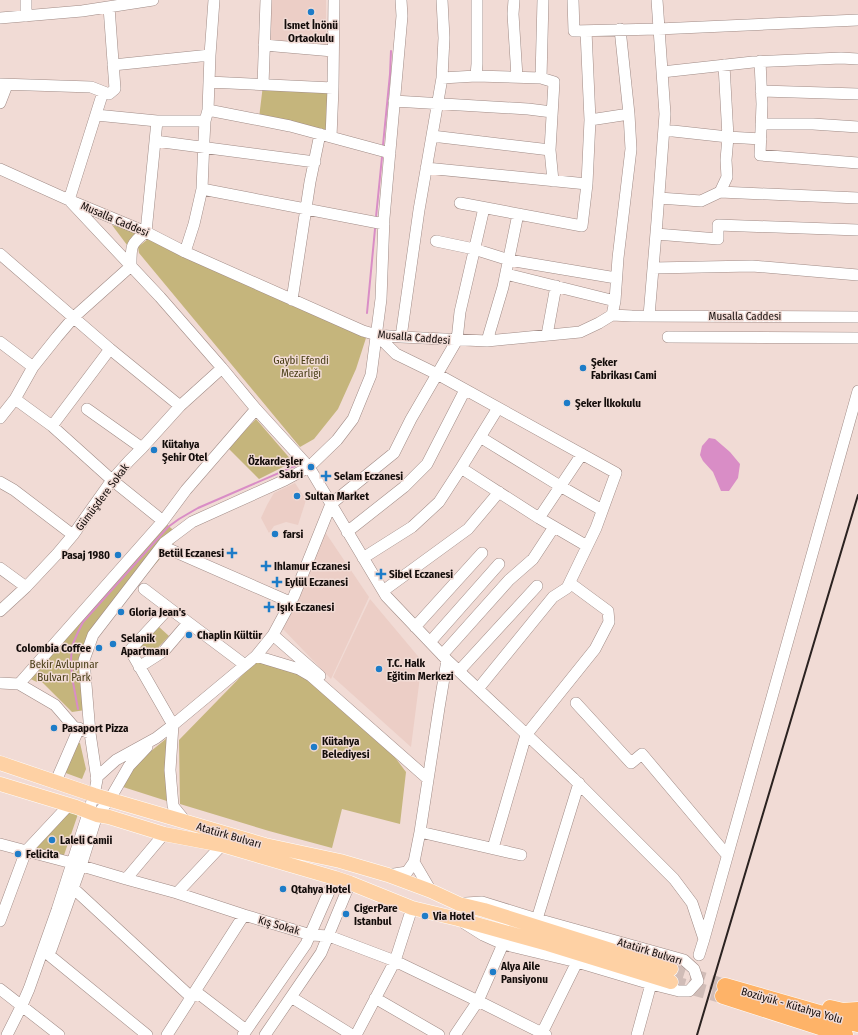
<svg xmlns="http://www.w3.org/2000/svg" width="858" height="1035" font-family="'Fira Sans Condensed',sans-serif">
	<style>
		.built { fill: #eccec6 }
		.green { fill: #c5b57c }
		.water { fill: #d98dc6 }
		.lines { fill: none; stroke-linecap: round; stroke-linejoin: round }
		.stream { stroke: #d98dc6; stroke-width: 2 }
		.major-tunnel { stroke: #d0bcb7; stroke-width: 14; stroke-dasharray: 14 7; stroke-linecap: butt }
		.minor-casing { stroke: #a08b86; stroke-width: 12 }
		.major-casing { stroke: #fff; stroke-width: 15 }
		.highway-casing { stroke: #fff; stroke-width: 17 }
		.minor { stroke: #fff; stroke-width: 11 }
		.major { stroke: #fed1a4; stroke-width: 14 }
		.highway { stroke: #feb368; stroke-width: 16 }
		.rail { stroke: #2b2220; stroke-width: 2 }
		.poi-dot { fill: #1d7cc8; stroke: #f1dbd5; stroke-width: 1.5 }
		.labels { text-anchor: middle; stroke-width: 3; stroke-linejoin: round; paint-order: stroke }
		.poi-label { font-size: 11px; font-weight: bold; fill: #130c0a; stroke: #f1dbd5; text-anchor: start }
		.street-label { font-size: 11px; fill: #130c0a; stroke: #f1dbd5 }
		.park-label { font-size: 11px; fill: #483d15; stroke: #f1dbd5 }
	</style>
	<rect width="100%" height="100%" fill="#f1dbd5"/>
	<path class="built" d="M270 0H326V45L267 43Z
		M295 483 306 500 298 525 286 522 274 526 269 533 261 518 267 505 274 493Z
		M323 529 369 597 331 679 282 628Z
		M370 599 422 661 411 747 333 677Z"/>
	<path class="green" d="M263 85 331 90V137L259 118Z
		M112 225 136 232 127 245Z
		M148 239 366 338 356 369 338 409 314 439 300 447 139 253 138 247Z
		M256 419 293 462 259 479 228 448Z
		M163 521 180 536 93 635 87 668 92 709 72 712 41 681 37 682 26 677Z
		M158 626 169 636 148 658 138 648Z
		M258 659 311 676 388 748 406 772 400 824 342 809 332 848 269 831 180 804 179 740Z
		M167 738 165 769 170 802 120 786 134 765Z
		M75 743H80L86 769 82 779 63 772Z
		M66 810 78 814 63 858 32 849Z"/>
	<path class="water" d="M709 438 715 439 730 452 740 464 738 478 729 491H721L713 472 703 461 700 455 702 446Z"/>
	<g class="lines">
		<path class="stream" d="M383 145 390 74 391 51
			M376 217 382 157
			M367 313 375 229
			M78 709 72 677 71 660 72 646 78 632 83 622 168 527 179 519 198 508 295 466"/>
		<path class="major-tunnel" d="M671 969 725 986
			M671 982 721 996"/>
		<defs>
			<path id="minor" d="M26 0V16
				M514 0 513 14 517 77
				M573 0 574 31 658 29 858 20
				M0 18 82 11 153 0
				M586 31 590 120
				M264 45 333 51
				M760 61 762 104 760 155 858 163
				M113 65 210 55
				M662 72 753 62 841 58 858 59
				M476 76 477 64V0
				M442 78 476 76 541 78 554 82 550 150 553 181
				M541 78 543 0
				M209 82 333 88
				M0 84 91 87 109 94 115 89 109 7
				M263 85 266 0
				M761 91 858 94
				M103 92 69 200 160 297 222 368 256 409 309 467 386 596 447 660 573 778 674 879 692 903 704 939 699 955
				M394 101 528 109 552 112
				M0 103 7 85
				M208 110 290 126 390 153
				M96 115 157 121H205
				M761 124H813L858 127
				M664 130 728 137 761 139
				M432 136 550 150
				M331 137 333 88 334 0
				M155 141 315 162
				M426 168 587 184 590 120 629 114
				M0 169 69 200 146 232 185 252 363 331 377 335 401 337 487 341 580 332 599 323 612 315 632 316 858 317
				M202 189 384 224
				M720 192 858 198
				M659 198 701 201 720 192 727 177 726 160 728 137 724 65
				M460 203 582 226 587 184
				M656 234 718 239V225L858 230
				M436 241 474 249 509 260 616 278
				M185 252 194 224 202 189 204 140 205 121 208 110 209 82 210 55 214 0
				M0 254 110 349 180 406
				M653 268 752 266 858 275
				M506 274 615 301
				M292 300 310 182 320 134
				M612 315 615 301 618 258 631 149 629 114 620 29
				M649 316 657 221 665 114 657 0
				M377 335 396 354 437 374 616 473 596 528 567 588 553 597 478 689
				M547 335 556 286
				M401 337 419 210 442 78 444 38 442 0
				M668 337 858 338
				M487 341 503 287 518 214
				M0 342 33 367
				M15 399 52 426 112 480 163 521
				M87 409 142 448
				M0 418 15 399 33 367 57 337 74 317 131 266C131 247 130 244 146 232L157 121
				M52 426 110 349
				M480 437 560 486 602 510
				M461 468 539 518 587 546
				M0 482 14 490 73 535
				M539 518 582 454
				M347 532 404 487 427 464 465 390
				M162 546 290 602
				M363 558 412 527 439 502 461 468 498 408
				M0 568 26 587
				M144 589 169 608
				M383 591 468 529 499 492
				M0 611 26 587 57 554 73 535 112 480 129 461 142 448 180 406 222 368
				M415 627 482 553
				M273 635 320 676
				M430 642 499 564
				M442 655 509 580 533 559 554 527
				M256 656 299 669 311 676 428 779
				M139 667 164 651 188 623
				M459 671 537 586
				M0 683 19 684 163 521 186 490 256 409
				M19 684 55 705 74 727 90 733
				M576 703 631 763 642 754 727 855
				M96 778 116 760 156 738 173 725 256 656 273 635 294 596 331 504 394 453 411 419 457 340 460 312 484 208
				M56 781 79 728
				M186 822 173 806 170 770 173 725 130 650 169 608 245 665
				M420 832 521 855
				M0 844 72 863 126 879 177 893 244 915 311 935 329 936 395 961 478 1001 546 1035
				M493 848 526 735 595 649 609 622 608 611 570 583
				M414 862 431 891
				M388 875 407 872 414 862 420 832 439 708 447 660
				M126 879 164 834
				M73 888 191 997 199 994 246 1030
				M177 893 222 845
				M537 919 579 783
				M0 921 26 851 69 805
				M464 923 483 935 503 944 577 962 651 984 679 991H689L698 981 694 969 684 960 537 919 482 902 466 903
				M704 939 858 391
				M51 950 81 866 97 815 110 799 129 766 147 747
				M49 955 147 1035
				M0 989 59 1035
				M291 997 352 1035
				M375 998 439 1035
				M7 1035 22 1005 29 989 57 910 94 795 97 780 90 733 84 660 93 635 164 543 192 522 285 480 309 467 337 440 353 419 371 375 381 299 384 218 402 16 401 0
				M167 1035 244 915
				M243 1035 306 944 335 878
				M265 1035 321 953 350 883
				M356 1035 395 961 412 908
				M455 1035 478 1001 503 944
				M541 1035 577 962
				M637 1035 651 984"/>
			<path id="major" d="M0 763 94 795 265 845 340 861 388 875 431 891 459 904 484 910 671 969
				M0 784 76 807 97 815 109 817 164 834 222 845 335 878 350 883 412 908 458 919 548 944 671 982"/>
			<path id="highway" d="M725 986 858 1024
				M723 996 845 1035
				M830 1008 843 1011 858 1010"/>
		</defs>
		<use href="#minor" class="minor-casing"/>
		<use href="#major" class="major-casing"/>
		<use href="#highway" class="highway-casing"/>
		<use href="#minor" class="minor"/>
		<use href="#major" class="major"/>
		<use href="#highway" class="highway"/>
		<path class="rail" d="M697 1035 858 495"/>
	</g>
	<g class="poi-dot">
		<circle cx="311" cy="12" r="4"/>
		<circle cx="583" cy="368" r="4"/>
		<circle cx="567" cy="403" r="4"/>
		<circle cx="154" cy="450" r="4"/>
		<circle cx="311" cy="467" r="4"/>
		<path d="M324 470h4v4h4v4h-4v4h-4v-4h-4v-4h4z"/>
		<circle cx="297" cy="496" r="4"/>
		<circle cx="275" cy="534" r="4"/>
		<path d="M230 547h4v4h4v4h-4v4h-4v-4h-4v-4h4z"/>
		<circle cx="118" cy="555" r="4"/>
		<path d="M264 560h4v4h4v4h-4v4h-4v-4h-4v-4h4z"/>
		<path d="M379 568h4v4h4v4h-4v4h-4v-4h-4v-4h4z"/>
		<path d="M275 576h4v4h4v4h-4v4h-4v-4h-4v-4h4z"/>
		<path d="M267 601h4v4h4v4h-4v4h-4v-4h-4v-4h4z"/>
		<circle cx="121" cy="612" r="4"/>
		<circle cx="189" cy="635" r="4"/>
		<circle cx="113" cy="644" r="4"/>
		<circle cx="99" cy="648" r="4"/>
		<circle cx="379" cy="669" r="4"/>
		<circle cx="54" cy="728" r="4"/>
		<circle cx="314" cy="747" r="4"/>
		<circle cx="52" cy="840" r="4"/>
		<circle cx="18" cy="854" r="4"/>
		<circle cx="283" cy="889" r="4"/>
		<circle cx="346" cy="914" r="4"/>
		<circle cx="425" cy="916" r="4"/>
		<circle cx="493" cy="972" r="4"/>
	</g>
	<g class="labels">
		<g class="poi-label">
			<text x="311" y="29" text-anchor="middle">İsmet İnönü<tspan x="311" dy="13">Ortaokulu</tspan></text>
			<text x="591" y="366">Şeker<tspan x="591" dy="13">Fabrikası Cami</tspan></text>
			<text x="575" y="407">Şeker İlkokulu</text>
			<text x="162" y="448">Kütahya<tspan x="162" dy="13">Şehir Otel</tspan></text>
			<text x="303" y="465" text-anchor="end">Özkardeşler<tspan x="303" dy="13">Sabri</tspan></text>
			<text x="334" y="480">Selam Eczanesi</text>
			<text x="305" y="500">Sultan Market</text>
			<text x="283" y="538">farsi</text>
			<text x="224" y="557" text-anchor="end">Betül Eczanesi</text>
			<text x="110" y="559" text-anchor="end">Pasaj 1980</text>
			<text x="274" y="570">Ihlamur Eczanesi</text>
			<text x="389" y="578">Sibel Eczanesi</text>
			<text x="285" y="586">Eylül Eczanesi</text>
			<text x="277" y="611">Işık Eczanesi</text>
			<text x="129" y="616">Gloria Jean's</text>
			<text x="197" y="639">Chaplin Kültür</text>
			<text x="121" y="642">Selanik<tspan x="121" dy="13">Apartmanı</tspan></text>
			<text x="91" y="652" text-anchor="end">Colombia Coffee</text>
			<text x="387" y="667">T.C. Halk<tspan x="387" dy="13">Eğitim Merkezi</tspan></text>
			<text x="62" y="732">Pasaport Pizza</text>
			<text x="322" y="745">Kütahya<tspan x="322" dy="13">Belediyesi</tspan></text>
			<text x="60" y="844">Laleli Camii</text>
			<text x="26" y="858">Felicita</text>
			<text x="291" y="893">Qtahya Hotel</text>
			<text x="354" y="912">CigerPare<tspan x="354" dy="13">Istanbul</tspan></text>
			<text x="433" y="920">Via Hotel</text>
			<text x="501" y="970">Alya Aile<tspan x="501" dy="13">Pansiyonu</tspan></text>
		</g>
		<g class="street-label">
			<text transform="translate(115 219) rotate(23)" y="4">Musalla Caddesi</text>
			<text x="745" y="320">Musalla Caddesi</text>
			<text transform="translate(414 337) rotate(5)" y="4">Musalla Caddesi</text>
			<text transform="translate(102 497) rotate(-53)" y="4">Gümüşdere Sokak</text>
			<text transform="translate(229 835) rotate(16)" y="4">Atatürk Bulvarı</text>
			<text transform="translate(279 925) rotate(16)" y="4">Kış Sokak</text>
			<text transform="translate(650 951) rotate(17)" y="4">Atatürk Bulvarı</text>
			<text transform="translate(792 1005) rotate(16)" y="4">Bozüyük - Kütahya Yolu</text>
		</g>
		<g class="park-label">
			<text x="301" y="364">Gaybi Efendi<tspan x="301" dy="13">Mezarlığı</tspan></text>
			<text x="64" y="668">Bekir Avlupınar<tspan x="64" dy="13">Bulvarı Park</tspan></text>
		</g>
	</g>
</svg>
